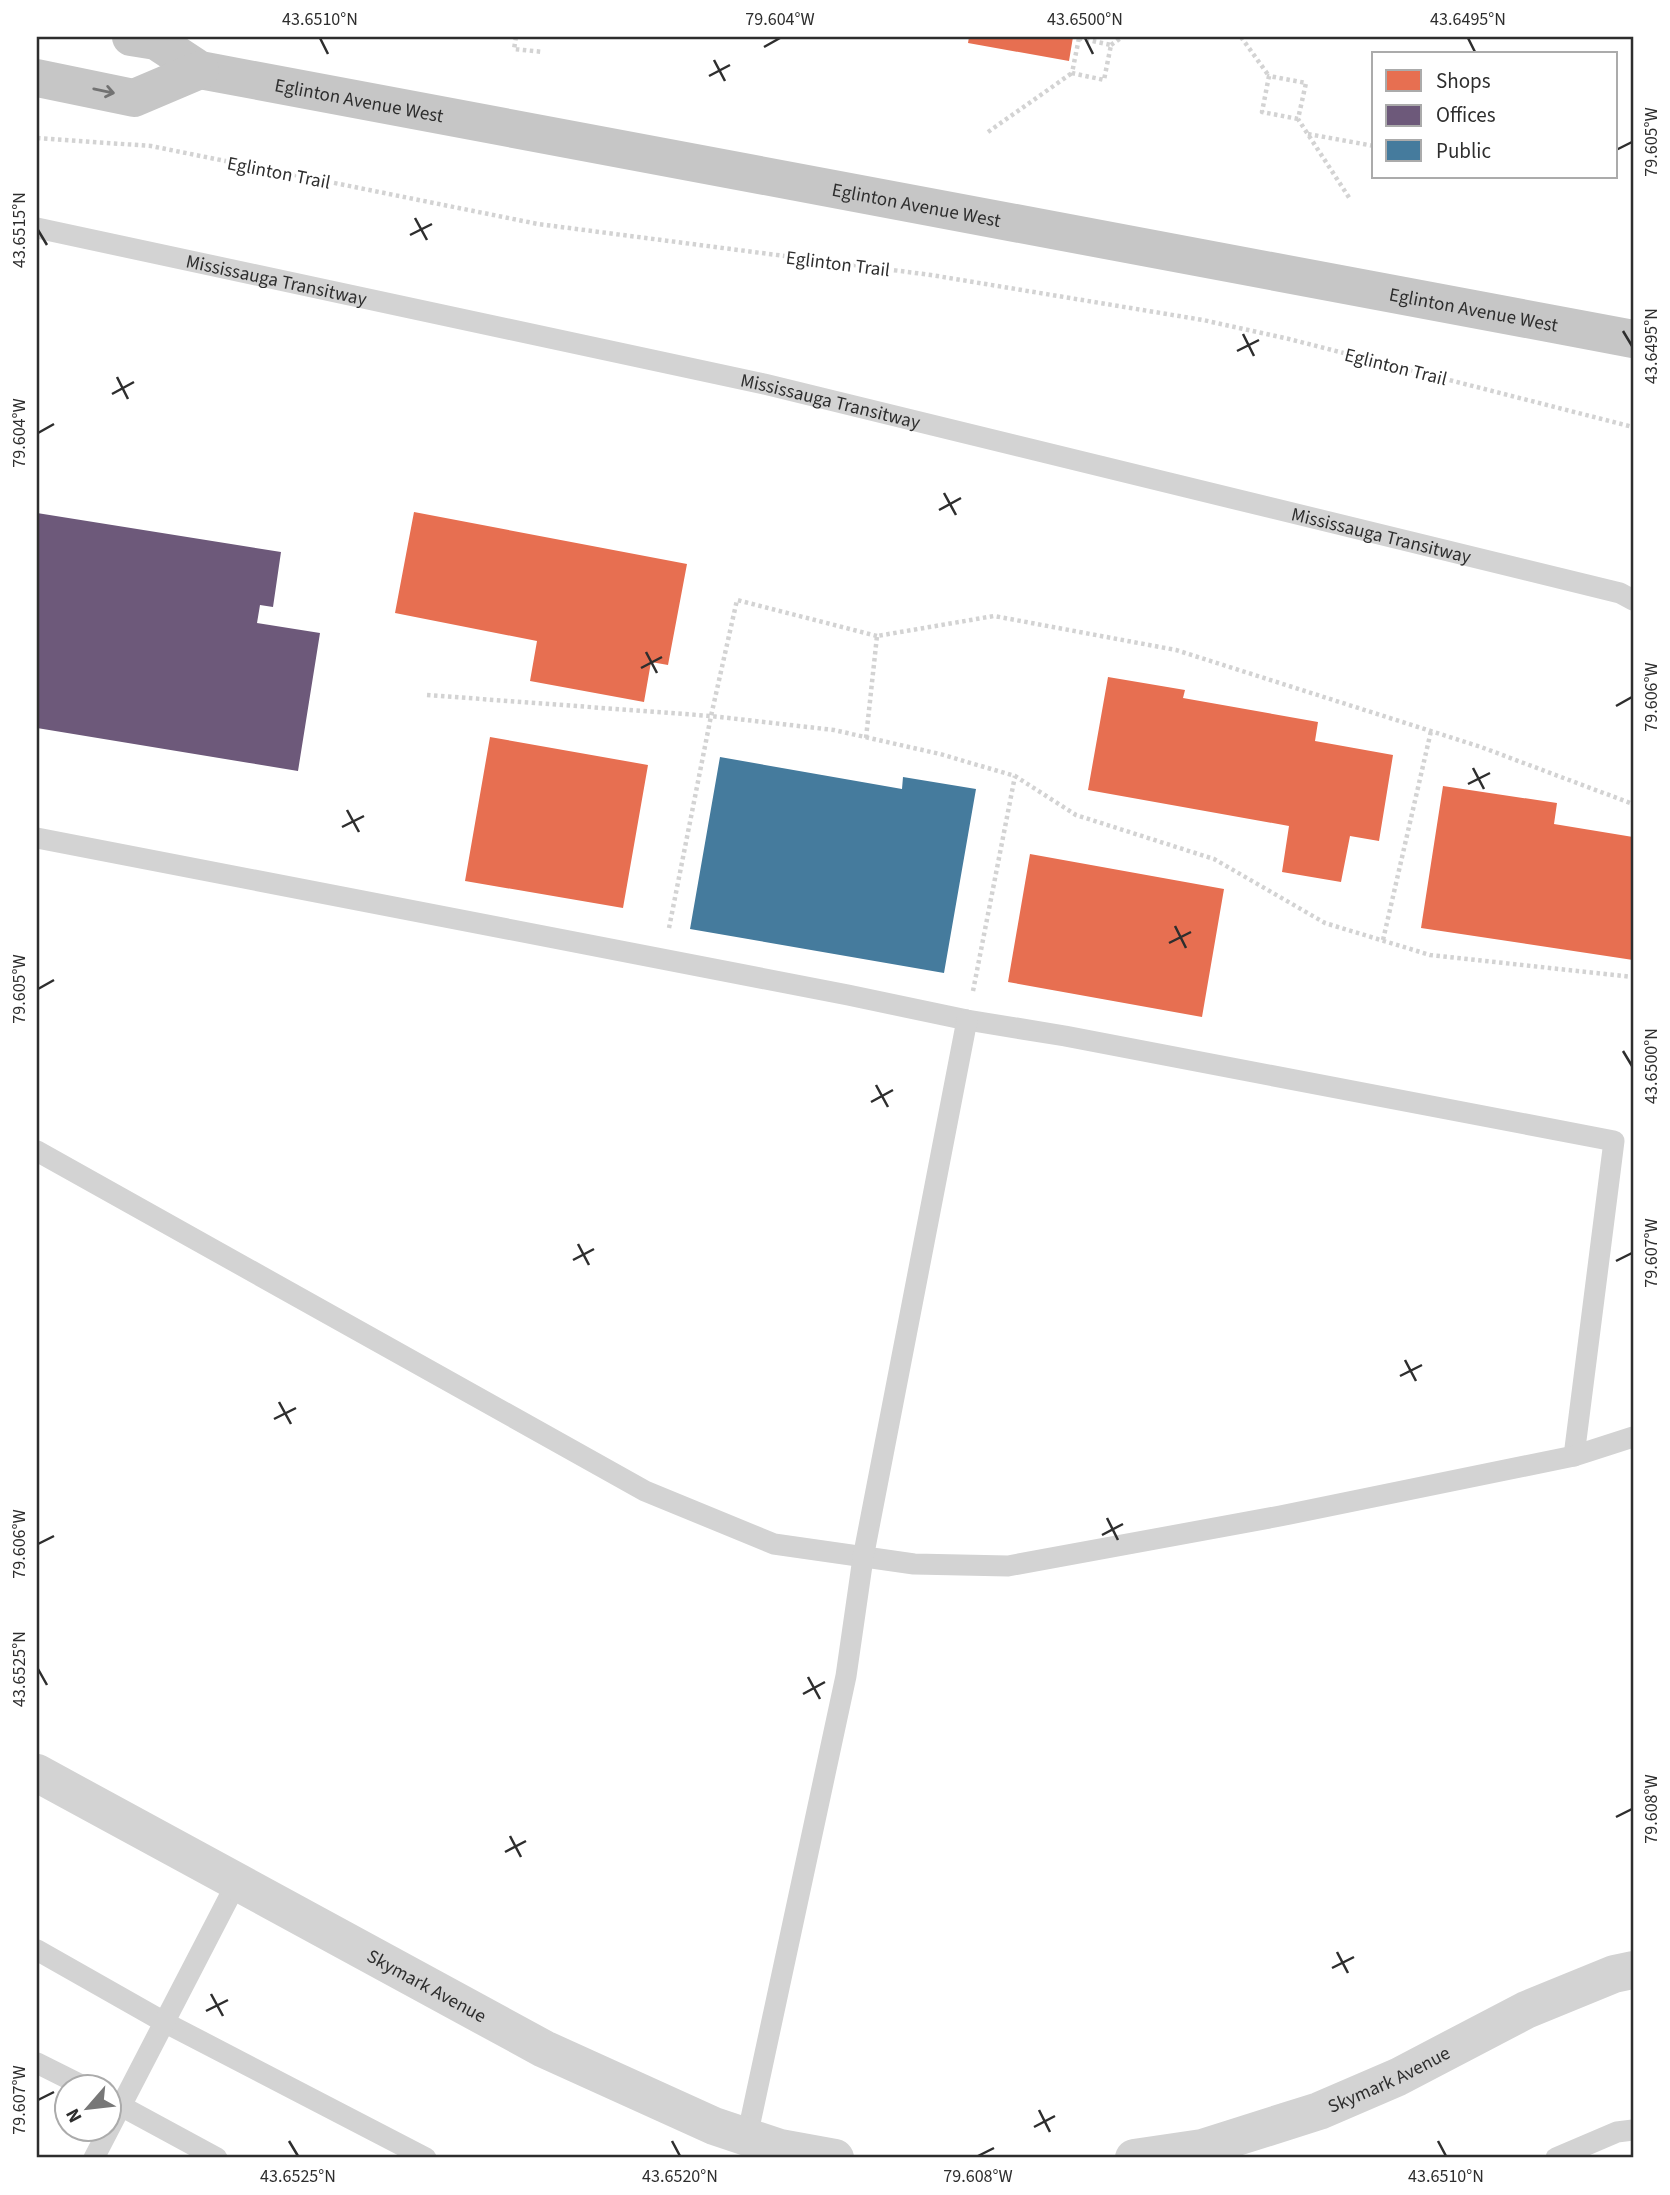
<svg xmlns="http://www.w3.org/2000/svg" width="1670" height="2195" font-family="'Source Sans 3',sans-serif">
	<style>
		.shops { fill: #e76f51 }
		.offices { fill: #6d597a }
		.public { fill: #457b9d }
		.lines { fill: none; stroke-linecap: round; stroke-linejoin: round }
		.path { stroke: #d3d3d3; stroke-width: 4.5; stroke-dasharray: 3.5 3.5; stroke-linecap: butt }
		.service { stroke: #d3d3d3; stroke-width: 21 }
		.minor { stroke: #d3d3d3; stroke-width: 38 }
		.primary { stroke: #c6c6c6; stroke-width: 38 }
		.oneway { stroke: #727272 }
		.ticks { fill: none; stroke: #2e2e2e; stroke-width: 2.5 }
		.labels { text-anchor: middle; stroke-width: 7; stroke-linejoin: round; paint-order: stroke }
		.street-label { font-size: 19px; fill: #2e2e2e; stroke: #fff }
		.neatline { fill: none; stroke: #2e2e2e; stroke-width: 2.5 }
		.ticks-label { font-size: 18px; text-anchor: middle; fill: #2e2e2e }
	</style>
	<rect width="100%" height="100%" fill="#fff"/>
	<path class="shops" d="M969 37H1073L1069 61 968 43Z
		M414 512 687 564 668 665 651 662 644 702 530 681 537 641 395 613Z
		M1108 677 1185 690 1183 698 1318 722 1315 741 1393 755 1379 841 1350 836 1341 882 1282 872 1289 826 1088 790Z
		M490 737 648 765 623 908 465 881Z
		M1443 786 1557 803 1554 824 1633 837V960L1421 928Z
		M1030 854 1224 889 1202 1017 1008 982Z"/>
	<path class="offices" d="M37 513 281 552 273 607 260 605 257 623 320 633 298 771 37 728Z"/>
	<path class="public" d="M720 757 902 789 903 777 976 789 944 973 690 929Z"/>
	<g class="lines">
		<path class="path" d="M516 37 514 49 543 52
			M1241 37 1269 76
			M1079 38 1111 45 1104 80 1072 73Z
			M1111 45 1122 37
			M1298 119 1262 112 1269 76 1306 83 1298 119 1350 199
			M988 132 1072 73
			M1308 134 1374 146
			M37 138 151 146 538 224 931 275 1203 320 1289 339 1633 427
			M427 695 711 716 834 730 940 754 1015 776 1076 815 1214 859 1325 923 1430 955 1633 977
			M866 738 877 636 994 616 1176 650 1481 747 1633 804
			M669 928 711 716 737 600 877 636
			M1383 940 1431 731
			M973 991 1015 776"/>
		<g class="service">
			<path id="s1" d="M37 228 764 384 1620 593 1633 600"/>
			<path d="M37 838 848 995 967 1020 1065 1036 1614 1141 1574 1456"/>
			<path d="M37 1151 645 1491 774 1544 914 1564 1008 1566 1280 1516 1574 1456 1633 1437"/>
			<path d="M37 1950 164 2022 426 2158"/>
			<path d="M37 2063 83 2086"/>
			<path d="M110 2100 217 2158"/>
			<path d="M747 2137 846 1676 863 1558 967 1020"/>
			<path d="M94 2158 237 1882"/>
			<path d="M1556 2158 1617 2132 1633 2130"/>
		</g>
		<g class="minor">
			<path id="s2" d="M37 1773 544 2049 714 2126 780 2148 835 2158"/>
			<path id="s3" d="M1134 2158 1202 2148 1319 2111 1398 2077 1526 2010 1614 1974 1633 1970"/>
		</g>
		<g class="primary">
			<path id="s4" d="M131 37 156 41 200 70 1633 339"/>
			<path d="M37 78 134 98 200 70"/>
		</g>
	</g>
	<defs><path id="oneway-shaft" d="M-6 0H5M1.5-3L5.5 0L1.5 3" fill="none" stroke-width="1.6" stroke-linecap="round" stroke-linejoin="round" transform="scale(1.75)"/></defs>
	<use class="oneway" href="#oneway-shaft" transform="translate(104 91) rotate(12)"/>
	<path class="ticks" d="M320 38 328 54M1085 38 1093 54M1468 38 1476 54M764 47 780 38M714 60 725 81M709 76 730 65M1616 150 1632 142M415 218 427 240M38 230 47 245M410 235 432 224M1623 331 1632 346M1243 334 1254 356M1237 351 1259 340M117 377 128 399M112 394 134 382M38 433 54 424M944 493 956 515M939 510 961 498M646 652 657 673M641 668 662 657M1616 706 1632 697M1473 768 1484 789M1468 784 1490 773M347 810 359 832M342 827 364 816M1175 926 1186 948M1169 943 1191 932M38 989 54 980M1623 1051 1632 1066M876 1085 888 1107M871 1102 893 1090M578 1244 589 1265M573 1260 594 1249M1616 1261 1632 1253M1405 1360 1416 1381M1400 1376 1422 1365M279 1402 291 1424M274 1419 296 1408M1107 1518 1118 1540M1102 1535 1123 1524M38 1544 54 1536M38 1669 47 1685M808 1677 820 1699M803 1694 825 1682M1616 1817 1632 1809M510 1836 521 1857M505 1852 526 1841M1337 1952 1348 1973M1332 1968 1354 1957M211 1994 223 2016M206 2011 228 2000M38 2100 54 2092M1039 2110 1050 2132M1034 2127 1055 2116M289 2141 298 2156M672 2141 680 2156M1438 2141 1446 2156M978 2156 994 2148"/>
	<g class="labels">
		<g class="street-label">
			<text dy="7" stroke="none"><textPath href="#s4" startOffset="240">Eglinton Avenue West</textPath></text>
			<text transform="translate(279 172) rotate(11)" y="7">Eglinton Trail</text>
			<text dy="7" stroke="none"><textPath href="#s4" startOffset="807">Eglinton Avenue West</textPath></text>
			<text transform="translate(838 263) rotate(7)" y="7">Eglinton Trail</text>
			<text dy="7" stroke="none"><textPath href="#s1" startOffset="245">Mississauga Transitway</textPath></text>
			<text dy="7" stroke="none"><textPath href="#s4" startOffset="1374">Eglinton Avenue West</textPath></text>
			<text transform="translate(1396 366) rotate(14)" y="7">Eglinton Trail</text>
			<text dy="7" stroke="none"><textPath href="#s1" startOffset="812">Mississauga Transitway</textPath></text>
			<text dy="7" stroke="none"><textPath href="#s1" startOffset="1379">Mississauga Transitway</textPath></text>
			<text dy="7" stroke="none"><textPath href="#s2" startOffset="444">Skymark Avenue</textPath></text>
			<text dy="7" stroke="none"><textPath href="#s3" startOffset="268">Skymark Avenue</textPath></text>
		</g>
	</g>
	<rect width="1670" height="2195" fill="none" stroke="#ffffff" stroke-width="77"/>
	<rect x="1372" y="52" width="245" height="126" fill="#ffffff" stroke="#ababab" stroke-width="2"/>
	<rect x="1386" y="70" width="35" height="21" fill="#e76f51" stroke="#ababab" stroke-width="2"/>
	<text x="1436" y="88" font-size="21" fill="#2e2e2e">Shops</text>
	<rect x="1386" y="105" width="35" height="21" fill="#6d597a" stroke="#ababab" stroke-width="2"/>
	<text x="1436" y="122" font-size="21" fill="#2e2e2e">Offices</text>
	<rect x="1386" y="140" width="35" height="21" fill="#457b9d" stroke="#ababab" stroke-width="2"/>
	<text x="1436" y="158" font-size="21" fill="#2e2e2e">Public</text>
	<g transform="translate(88 2108) rotate(242)"><circle r="33" fill="#ffffff" stroke="#ababab" stroke-width="2"/>
	<path d="M0-5L12 26L0 18L-12 26Z" fill="#777777"/>
	<text y="-10" font-size="19" font-weight="bold" text-anchor="middle" fill="#2e2e2e">N</text>
	</g>
	<rect x="38" y="38" width="1594" height="2118" class="neatline"/>
	<g class="ticks-label">
		<text x="320" y="25">43.6510°N</text>
		<text x="780" y="25">79.604°W</text>
		<text x="1085" y="25">43.6500°N</text>
		<text x="1468" y="25">43.6495°N</text>
		<text transform="translate(1651 142) rotate(-90)" y="6">79.605°W</text>
		<text transform="translate(19 230) rotate(-90)" y="6">43.6515°N</text>
		<text transform="translate(1651 346) rotate(-90)" y="6">43.6495°N</text>
		<text transform="translate(19 433) rotate(-90)" y="6">79.604°W</text>
		<text transform="translate(1651 697) rotate(-90)" y="6">79.606°W</text>
		<text transform="translate(19 989) rotate(-90)" y="6">79.605°W</text>
		<text transform="translate(1651 1066) rotate(-90)" y="6">43.6500°N</text>
		<text transform="translate(1651 1253) rotate(-90)" y="6">79.607°W</text>
		<text transform="translate(19 1544) rotate(-90)" y="6">79.606°W</text>
		<text transform="translate(19 1669) rotate(-90)" y="6">43.6525°N</text>
		<text transform="translate(1651 1809) rotate(-90)" y="6">79.608°W</text>
		<text transform="translate(19 2100) rotate(-90)" y="6">79.607°W</text>
		<text x="298" y="2182">43.6525°N</text>
		<text x="680" y="2182">43.6520°N</text>
		<text x="978" y="2182">79.608°W</text>
		<text x="1446" y="2182">43.6510°N</text>
	</g>
</svg>
